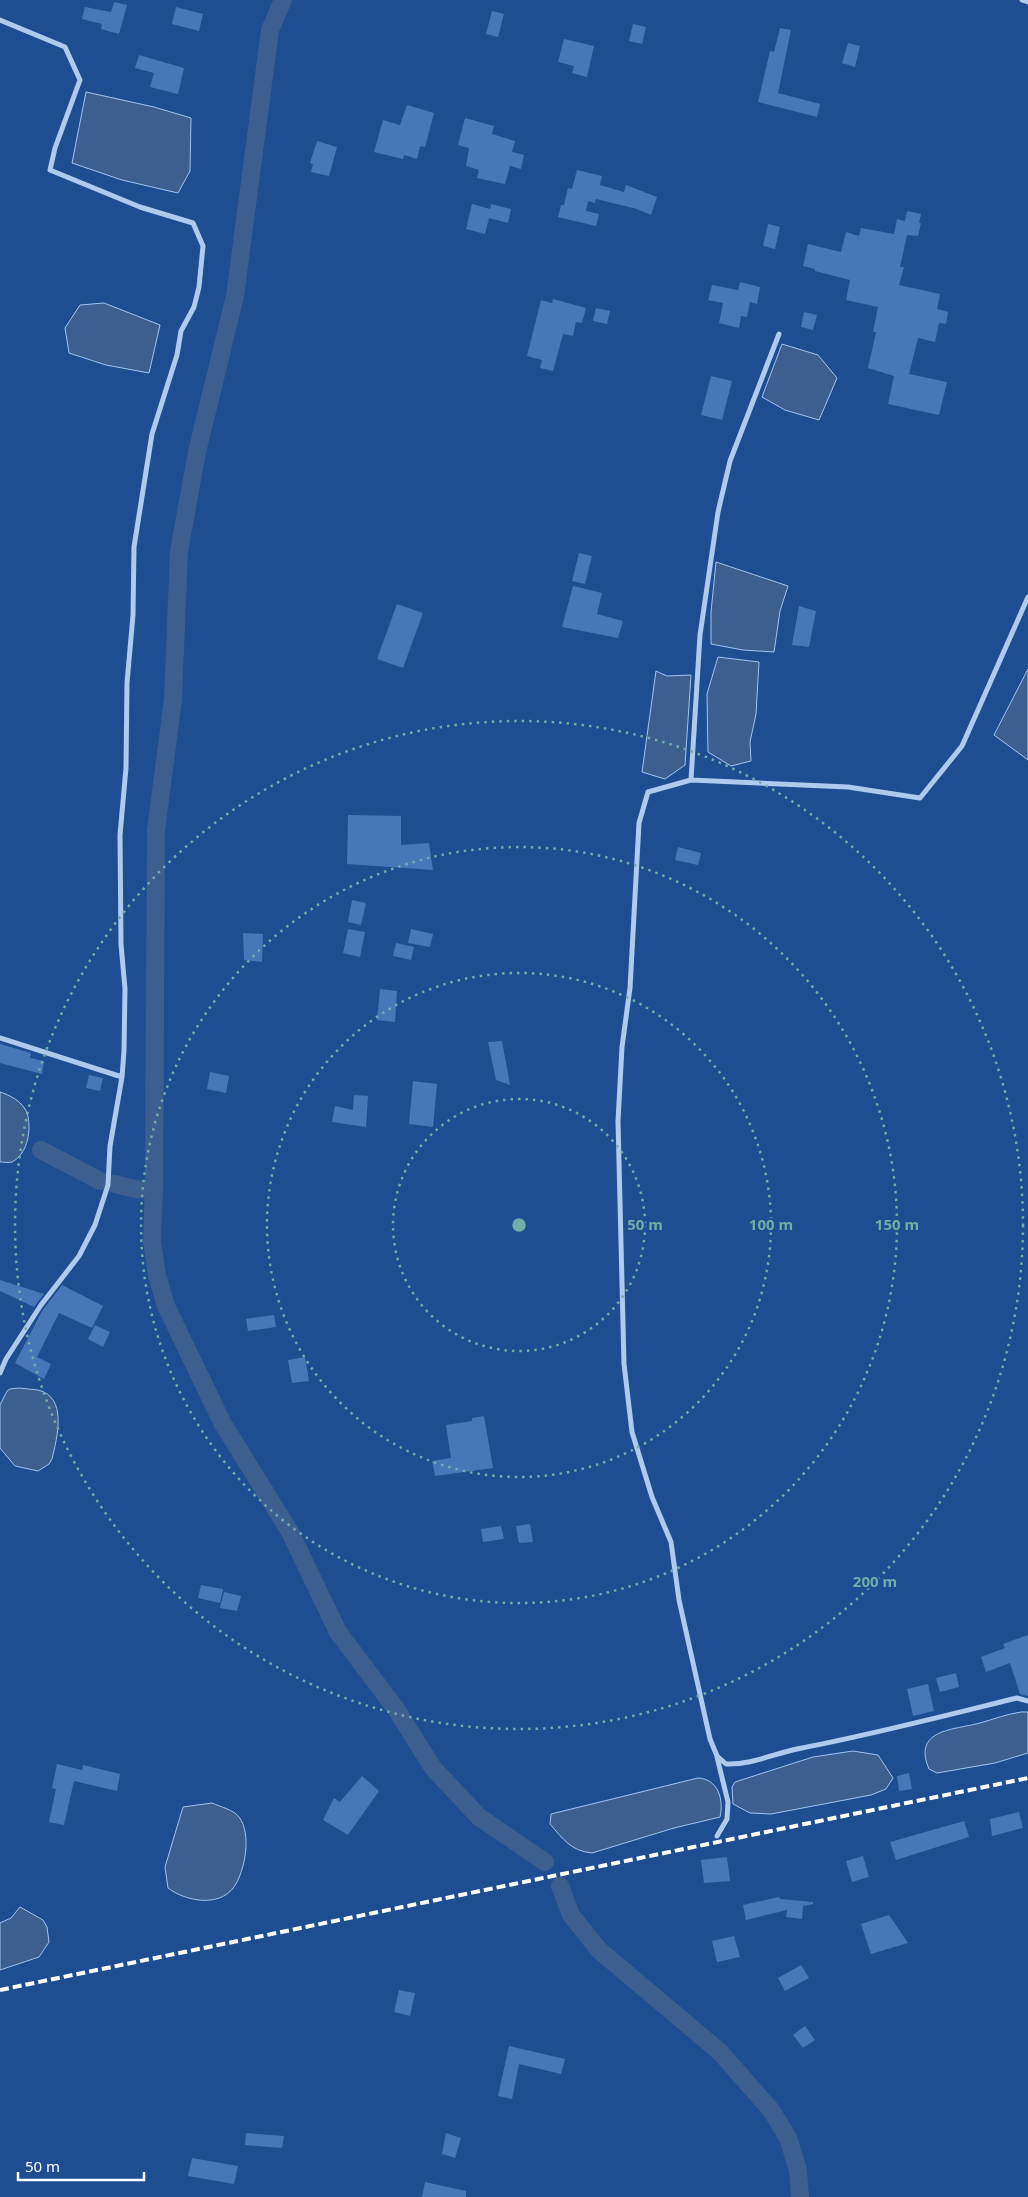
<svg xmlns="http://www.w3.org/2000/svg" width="1028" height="2197" font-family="'Noto Sans',sans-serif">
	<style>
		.water { fill: #3d5f8f; stroke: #a2c4ef }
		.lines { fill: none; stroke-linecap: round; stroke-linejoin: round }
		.canal { stroke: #3d5f8f; stroke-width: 18 }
		.building { fill: #4777b8 }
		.minor { stroke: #aecaed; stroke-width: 5 }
		.rail { stroke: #fff; stroke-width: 4; stroke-dasharray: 9 4; stroke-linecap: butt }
		.ring { fill: none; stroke: #6fada8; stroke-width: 2.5; stroke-dasharray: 2.5 5 }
		.centre { fill: #6fada8; stroke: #1e4e91; stroke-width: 2.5 }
		.ring-label { font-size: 15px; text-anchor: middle; font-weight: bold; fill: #6fada8; stroke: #1e4e91; stroke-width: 4; stroke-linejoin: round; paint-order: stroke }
	</style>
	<rect width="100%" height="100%" fill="#1e4e91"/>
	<path class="water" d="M86 92 154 107 191 118 190 171 178 193 122 180 72 163Z
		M104 303 160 325 149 373 106 365 69 353 65 328 80 305Z
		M782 344 818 355 837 378 819 420 785 410 762 397Z
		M716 562 788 586 780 611 774 652 743 650 711 644V612Z
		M718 657 759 662 756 714 750 742 751 761 731 766 708 752 707 694Z
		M1028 669V760L994 735Z
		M656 671 667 676 691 675 685 765 665 779 642 772Z
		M0 1092C10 1095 23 1102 27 1113 32 1128 28 1154 12 1162 9 1163 3 1162 0 1162Z
		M19 1388C25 1389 32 1389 38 1390 68 1397 57 1438 52 1459L49 1464 38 1471 15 1466 0 1448V1405L7 1391 10 1389Z
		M1021 1712H1028V1753L995 1763 937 1773 929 1769C912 1729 954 1730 980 1723 994 1719 1007 1714 1021 1712Z
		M853 1751 878 1755 893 1778 886 1789 871 1795 771 1814 750 1813 733 1804 732 1787 735 1782 813 1757Z
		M698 1778C718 1779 724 1799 720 1817L674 1828 592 1853C571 1851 563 1839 550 1824L551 1814Z
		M212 1803C221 1807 234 1810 239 1817 252 1834 245 1871 234 1887 219 1908 185 1901 168 1888L165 1867 183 1807Z
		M20 1907 43 1920 47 1927 49 1942 39 1957 0 1970V1923L11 1918Z"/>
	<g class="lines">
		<path class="canal" d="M283 0 270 30 235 296 197 452 179 551 173 699 156 830 154 1185 152 1242 157 1275 166 1306 223 1424 290 1532 338 1632 396 1709 433 1768 479 1817 545 1862
			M41 1150 100 1181
			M115 1184C128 1187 144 1194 154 1185
			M560 1886 571 1915 599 1950 720 2052 771 2110 788 2138 798 2170 800 2197"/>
	</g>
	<path class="building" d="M114 2 127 5 119 34 101 29 102 24 82 19 85 7 111 12Z
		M176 7 203 14 199 31 172 24Z
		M492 11 504 14 498 37 486 34Z
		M633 24 646 27 642 44 629 41Z
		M780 28 791 30 778 93 820 104 817 117 758 102 770 51 774 52Z
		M564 39 594 46 587 77 572 73 574 66 558 62Z
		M848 43 860 46 855 67 842 63Z
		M139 55 184 68 178 94 150 87 154 73 135 68Z
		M407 105 434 113 425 147 420 146 417 159 404 155 403 159 374 152 383 120 400 125Z
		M465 118 494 126 492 134 515 141 512 152 524 155 521 169 510 166 505 184 477 178 479 170 466 166 469 148 458 145Z
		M317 141 337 147 329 176 311 172 313 164 310 163Z
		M577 170 602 176 600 185 624 192 626 185 657 197 651 215 637 209 596 199 595 203 588 201 586 211 599 214 596 226 558 217 561 205H564L568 188 572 189Z
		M472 204 490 209 491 204 511 209 508 223 489 218 485 234 466 229Z
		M907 211 921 214 919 223H921L918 236 907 235 900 267H904L899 285 940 294 937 309 948 312 946 324 939 323 935 342 918 338 909 374 947 382 939 415 888 404 894 376 868 368 876 332H873L878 307 846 300 850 280 815 271V269L803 266 808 244 841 252 846 232 859 236 861 228 894 234 897 219 905 221Z
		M768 224 780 227 775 249 763 246Z
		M740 282 760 287 757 304 750 302 747 317 741 316 739 328 719 323 723 303 708 300 712 285 738 290Z
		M553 299 586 308 582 323 576 322 573 336 563 334 553 371 540 368 542 360 527 356 541 300 552 303Z
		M596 308 610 311 607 324 593 321Z
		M804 312 817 315 813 330 801 327Z
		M711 376 732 381 722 420 701 415Z
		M579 553 592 556 585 584 572 581Z
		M573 586 602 593 597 614 623 621 618 638 562 627Z
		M397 604 423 613 403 668 377 659Z
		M799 606 816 611 809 647 792 645Z
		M348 815 401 816V845L429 843 433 870 347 864Z
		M678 847 701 853 698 865 675 860Z
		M352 900 366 903 361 925 348 922Z
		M348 929 365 932 360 957 343 953Z
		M411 929 433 934 430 947 408 943Z
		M243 933 263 934 262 962 244 960Z
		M396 943 414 947 411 960 393 956Z
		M380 989 397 991 395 1022 377 1020Z
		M502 1041 510 1085 496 1080 488 1042Z
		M0 1044 31 1053 30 1058 44 1061 42 1074 0 1063Z
		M210 1072 229 1076 226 1093 207 1089Z
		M89 1075 103 1078 100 1091 86 1088Z
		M413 1081 437 1084 433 1127 409 1124Z
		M354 1095 368 1096 366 1127 332 1122 335 1106 353 1110Z
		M0 1280 44 1294 34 1307 0 1291Z
		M62 1285 103 1306 92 1328 59 1313 37 1357 51 1364 44 1379 15 1363 42 1311Z
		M274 1315 276 1327 248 1331 246 1319Z
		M95 1325 110 1332 103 1347 88 1339Z
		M305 1357 309 1381 292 1383 288 1360Z
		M484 1416 493 1468 435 1476 432 1461 451 1458 446 1425 472 1421V1418Z
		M530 1524 533 1542 519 1543 516 1526Z
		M501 1526 504 1539 483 1542 481 1529Z
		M201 1585 223 1589 220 1603 198 1598Z
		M224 1592 241 1596 237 1611 220 1608Z
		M1028 1635V1696L1020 1694 1010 1663 986 1672 981 1657 1005 1648 1003 1644Z
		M956 1673 959 1687 940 1692 936 1678Z
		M928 1684 934 1711 913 1716 907 1689Z
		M57 1764 82 1770 83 1765 120 1774 117 1791 74 1781 64 1825 49 1822 56 1789 52 1788Z
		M909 1773 912 1789 899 1791 897 1776Z
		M362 1776 379 1791 348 1835 323 1820 334 1798 340 1802Z
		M1019 1812 1023 1828 992 1836 990 1819Z
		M964 1821 969 1837 896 1860 890 1842Z
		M863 1856 869 1877 852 1882 846 1861Z
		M727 1857 730 1881 704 1883 701 1860Z
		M779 1897 780 1899 813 1902V1904L803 1906 802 1919 786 1917 787 1910 746 1920 743 1905Z
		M889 1915 908 1943 871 1954 861 1924Z
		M734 1936 740 1957 717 1962 712 1941Z
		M801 1965 809 1978 785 1991 778 1978Z
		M399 1990 415 1993 410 2016 394 2012Z
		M805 2026 815 2040 803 2048 793 2035Z
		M509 2046 565 2059 561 2074 519 2064 512 2099 498 2096Z
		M246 2133 284 2136 282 2148 245 2145Z
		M446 2133 461 2138 455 2158 442 2154Z
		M192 2158 238 2166 234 2184 188 2176Z
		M425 2182 466 2191V2197H422Z"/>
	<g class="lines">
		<path class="minor" d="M1022 0 1028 2
			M0 20 65 47 80 80 55 148 50 170 140 207 193 223 203 246 199 287 194 307 181 331 177 355 152 434 134 547 133 615 127 683 126 768 120 835 121 944 125 989 124 1051 122 1077 110 1146 108 1185 95 1225 79 1256 41 1305 6 1359 0 1373
			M779 334 730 461 718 512 700 635 691 780 648 792 639 823 630 988 622 1047 618 1121 624 1364 632 1432 652 1497 671 1542 679 1600 710 1739 717 1756 726 1764C751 1765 773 1754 797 1749 871 1735 944 1716 1017 1698L1028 1701
			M691 780 848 787 920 798 962 746 1028 597
			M0 1038 122 1077
			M717 1757 728 1802 727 1819 717 1836"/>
		<path class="rail" d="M0 1990 1028 1778"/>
	</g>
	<g class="ring">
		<circle cx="519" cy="1225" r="126"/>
		<circle cx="519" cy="1225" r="252"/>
		<circle cx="519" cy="1225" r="378"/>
		<circle cx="519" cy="1225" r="504"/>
	</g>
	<circle cx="519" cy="1225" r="8" class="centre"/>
	<g class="ring-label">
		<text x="645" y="1230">50 m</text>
		<text x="771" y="1230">100 m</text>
		<text x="897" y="1230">150 m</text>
		<text x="875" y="1587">200 m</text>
	</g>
	<path d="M18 2172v8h126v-8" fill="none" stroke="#ffffff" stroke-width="2.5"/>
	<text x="25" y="2172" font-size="15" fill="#ffffff" stroke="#1e4e91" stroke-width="4" paint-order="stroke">50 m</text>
</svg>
